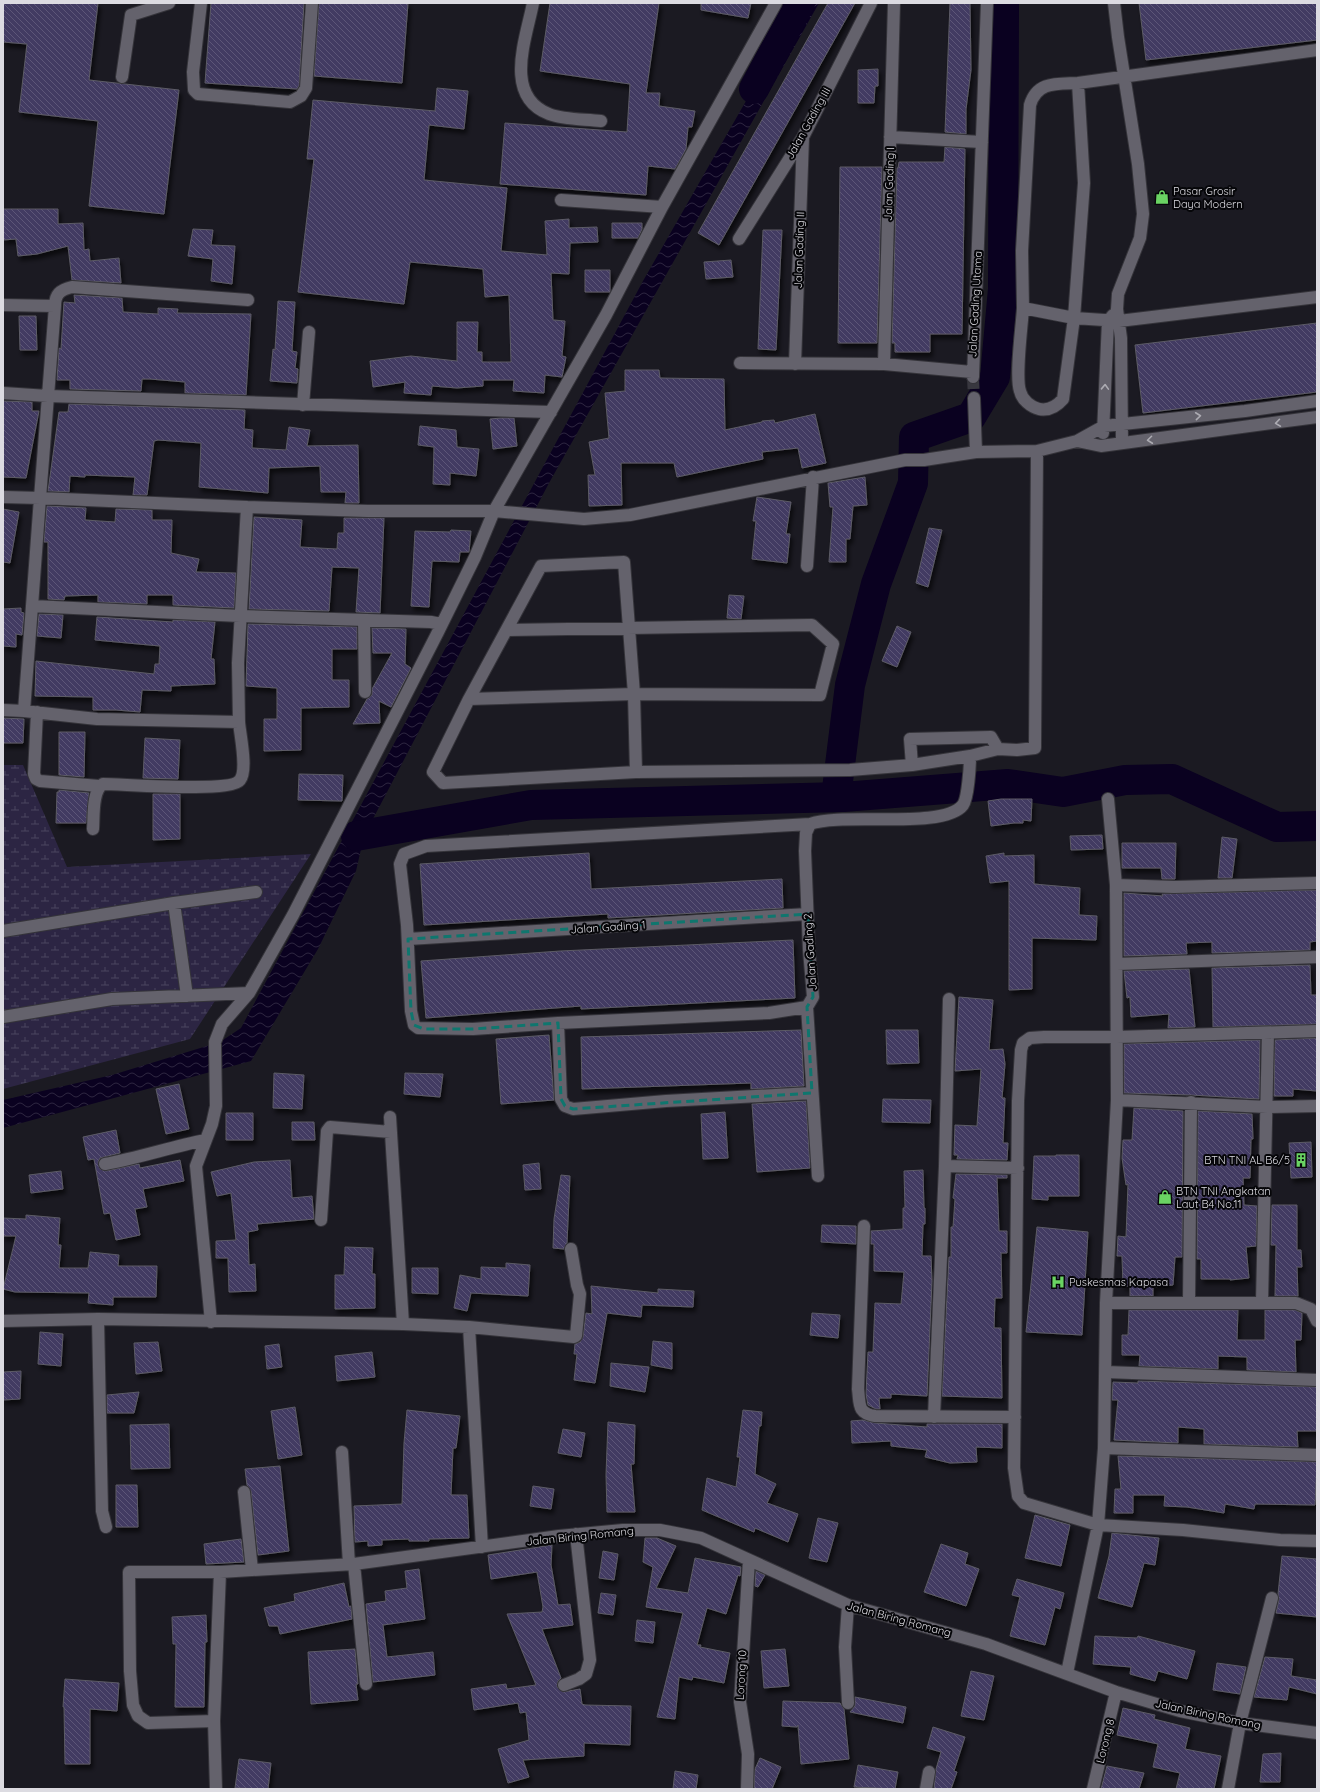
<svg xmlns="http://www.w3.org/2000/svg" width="1320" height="1792" font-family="Quicksand,sans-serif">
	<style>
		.wetland { fill: url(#wetland-marsh) }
		.water { fill: url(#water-waves) }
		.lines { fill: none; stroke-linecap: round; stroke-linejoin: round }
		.river { stroke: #0a0120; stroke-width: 30 }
		.building { fill: url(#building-back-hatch); stroke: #5c5b65; filter: url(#shadow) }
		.minor-tunnel { stroke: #38373f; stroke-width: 12; stroke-dasharray: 12 6; stroke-linecap: butt }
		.minor-casing { stroke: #35343a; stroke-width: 14 }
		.minor { stroke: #64626c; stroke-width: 12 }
		.oneway { stroke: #acabb2 }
		.marked { fill: none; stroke: #0f766e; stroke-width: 3; stroke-dasharray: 8 5; stroke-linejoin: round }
		.labels { text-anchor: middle; stroke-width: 4; stroke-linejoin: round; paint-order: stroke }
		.street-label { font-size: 11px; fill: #dcdbe1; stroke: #060609 }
		.poi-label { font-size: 11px; fill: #dcdbe1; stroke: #060609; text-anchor: start }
	</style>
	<defs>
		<pattern id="wetland-marsh" width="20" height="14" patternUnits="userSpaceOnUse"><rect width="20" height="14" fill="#2c2543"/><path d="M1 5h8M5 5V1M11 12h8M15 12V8" fill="none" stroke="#4a445e"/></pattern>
		<pattern id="water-waves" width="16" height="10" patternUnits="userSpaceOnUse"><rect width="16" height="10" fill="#0a0120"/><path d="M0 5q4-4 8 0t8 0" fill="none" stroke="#2d2540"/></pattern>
		<pattern id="building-back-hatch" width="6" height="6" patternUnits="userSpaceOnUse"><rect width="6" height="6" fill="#423a62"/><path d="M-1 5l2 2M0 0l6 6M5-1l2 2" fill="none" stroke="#5d5678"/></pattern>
		<filter id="shadow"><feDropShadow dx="2.5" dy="4.5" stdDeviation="2" flood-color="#0009"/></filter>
	</defs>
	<rect width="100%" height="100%" fill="#1b1a22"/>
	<path class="wetland" d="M3 765H23L67 867 311 854 190 1039 3 1089Z"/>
	<path class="water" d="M802 3H819L549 483 364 836 356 871 318 949 251 1061 3 1128V1100L112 1075 220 1042 241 1028 643 281Z"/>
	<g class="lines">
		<path class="river" d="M754 89 800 3
			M836 797 850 685 876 584 913 483 914 437 971 417 995 377 1003 289 1004 3
			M356 836 531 805 843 797 1008 784 1063 792 1125 780 1172 779 1277 827 1317 826"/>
	</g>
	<path class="building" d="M3 3H98L89 80 179 90 164 214 89 206 98 121 19 112 27 44 3 42Z
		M211 3H304L299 86 297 89 205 83Z
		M319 3H408L402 83 314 76Z
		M550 3H659L646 93H660L659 106 695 111 692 127H688L686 149 675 169 648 166 646 195 500 184 505 123 627 132 630 84 540 71Z
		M701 3H751L748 18 701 10Z
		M828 3H855L719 245 698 233Z
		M950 3H970L971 70 966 109V134L945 132Z
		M1139 3H1317V40L1146 60Z
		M878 69V86H875L874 103H858V70Z
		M437 88 468 91 464 129 429 125 424 180 507 188 501 251 547 255 545 221 569 219V228L597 227 598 242 570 243 569 274 551 273 553 320 565 321 562 356 566 357 562 377 545 375 544 393 513 391 514 380H483V386L457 388 432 386 431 395 404 393 405 382 373 387 370 361 411 356 457 361V322H478L477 352H482V362H511L509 295 485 297 483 269 410 262 404 304 298 292 314 159H307L313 100 435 111Z
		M945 147 965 149 962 334H930V352H895V343H892L897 168H898L899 162H944Z
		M840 167H882L877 343H838Z
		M3 209H58V224L83 223 84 250 89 249 90 261 119 258 121 283 72 280 68 246 37 254 18 256 16 239 3 240Z
		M612 223H642V229L638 238H612Z
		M193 229 213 230 211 245 235 246 232 284 211 281 213 259 188 256Z
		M763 230H782L776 350 758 349Z
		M731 260 733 277 706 279 704 262Z
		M585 270H610V292H585Z
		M74 295 122 298 123 312 158 314V308L178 309 177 313 251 314 246 395 185 393V382L150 379H142L141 391 70 389V380H57L59 348 61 349 64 302 75 303Z
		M278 301 295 302 292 351 297 352 295 368 298 369 297 383 270 381 273 349 275 350Z
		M19 316H36L37 350H20Z
		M1317 323V392L1143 413 1135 345Z
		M625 370H659L660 378 724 379 725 430 762 422V421L774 420 775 423 815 414 826 463 802 468 798 448 762 452 763 459 677 477 674 463H621L622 505 589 506 588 475H595L589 442 609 438 605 393 625 391Z
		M3 401 32 402V411H39L26 478 3 477Z
		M69 404 245 410 244 429 253 430 252 448 286 450 289 427 310 430 307 446 358 445 359 503H345L346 492H321L320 466 269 468 268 493 199 487 201 443 158 440 154 441 147 495H133L135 477 85 475V477L70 476 69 492 48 491 59 412H68Z
		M501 418H514L517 446 493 449 490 419Z
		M420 426 456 430 457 447 479 449 476 476 450 473V485L433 484 434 447 418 445Z
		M865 477 867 505 853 506 850 539H846V562H829L833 507H830L828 483Z
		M757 497 791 502 786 534H790L787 563 752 559 756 521H753Z
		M47 506 86 508 85 520 115 522 116 509 152 510V520H172L171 553 199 559 196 572 236 573 234 608 173 605V595H147V604L98 602V595L65 596 64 600 48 599V542H44Z
		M3 509 19 512 10 563 3 562Z
		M254 517 302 520 300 547 337 549 338 533H344V518H384L380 613 356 612 359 568 332 567 329 611 249 609Z
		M929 528 942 530 928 587 916 583Z
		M451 530 471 531 469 552H460L459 562 432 561 429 607 411 606 415 531 450 532Z
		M729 595 744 596 741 619 727 618Z
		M21 608V612L24 613 22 635 16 634V647L3 646V609Z
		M39 614 63 615 61 638 37 636Z
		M97 617 173 622V620L215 622 211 659H214L215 684 171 686V691L142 690 140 712 116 710H93V697L35 696 36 661 154 674 155 664H159L160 646 95 640Z
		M248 624 357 627V649H332V680H349V707L301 708V750L264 751V719H277V688L246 686Z
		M897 626 911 632 897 667 882 661Z
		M372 628 406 629 405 664 411 668 391 707 379 701 380 723 353 724 367 699 372 695V689L392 653H373Z
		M3 718 24 719 23 743H3Z
		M59 732H85L84 777 59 775Z
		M145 738 180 740 178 779 143 778Z
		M299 774 343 775 342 801 298 800Z
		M59 790 89 793 86 823H56L57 792H59Z
		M153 794H180V839L153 840Z
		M1001 799H1032L1031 821 1023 820V823H1014L991 826 988 801Z
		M1102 835 1103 849 1071 850 1070 836Z
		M1222 837 1237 839 1232 878H1218Z
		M1122 843H1176L1175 879H1162L1161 868H1122Z
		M589 853 591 889 782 879 783 908 608 918V914L424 925 420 864Z
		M1004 853V856L1034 855V884L1080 888 1079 915 1097 916 1096 940 1032 938V989L1009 990V881L990 883 986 856Z
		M1317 890V941L1310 942V950L1212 953V942L1186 943 1187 954 1124 956V893L1163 896 1162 894Z
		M793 940 795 998 581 1009V1006L426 1018 421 961 560 951Z
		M1310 965 1311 995H1317V1024L1213 1027 1212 968Z
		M1189 969 1195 1027 1168 1028 1169 1014 1131 1017 1130 997 1127 998 1124 971Z
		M959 997 993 1000 989 1050 1003 1049 1005 1064 1002 1098H1005L1003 1143H1008L1007 1160 957 1159 958 1155H954L955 1125 977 1126 981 1069 955 1071Z
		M801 1030 804 1086 751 1089V1083L582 1089 581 1037Z
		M886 1030H918L919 1063 887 1064Z
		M549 1035 554 1100 501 1104 496 1039Z
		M1317 1038V1091L1293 1089V1096H1274L1275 1040Z
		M1260 1040 1259 1099 1191 1095 1124 1093V1044Z
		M274 1073 304 1075 302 1109 273 1108Z
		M405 1073 443 1074 440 1097 404 1094Z
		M179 1084 189 1129 166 1134 156 1089Z
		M883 1099 931 1100 930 1123 882 1122Z
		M806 1101 810 1168 757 1172 752 1104Z
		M1134 1108 1183 1111 1182 1257H1175L1173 1285 1153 1287V1296H1130V1286H1123L1122 1256H1117L1118 1236 1126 1237 1128 1184 1126 1185 1122 1158 1123 1140H1132Z
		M1198 1111 1252 1114 1253 1139H1251L1250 1178H1243L1244 1205 1257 1206 1256 1246 1246 1247 1249 1278 1230 1280V1279H1201V1259H1197Z
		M725 1112 728 1158 703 1159 701 1114Z
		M226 1113H253V1140H226Z
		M292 1122H314L315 1140H292Z
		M116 1130 120 1153 100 1158 98 1162 100 1169 106 1171 139 1164 140 1168 180 1160 184 1181 143 1189 147 1207 135 1209 140 1235 116 1240 110 1213 104 1214 94 1159 88 1160 83 1137Z
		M1311 1142 1312 1177 1291 1178 1289 1143Z
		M1056 1155H1079V1196H1048V1200L1032 1199 1034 1156H1056Z
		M290 1160 292 1198 312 1196 314 1219 257 1224 258 1230 248 1232 249 1265 255 1264 256 1291 229 1292 228 1258H216V1241L236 1240 231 1193 217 1196 211 1172 254 1162Z
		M539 1163 541 1189 525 1190 523 1165Z
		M923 1170 924 1208H925V1224H923L922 1256H931L932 1281 927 1396 891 1394V1398H879L880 1409H876L868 1405 866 1394 868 1352H873L875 1303 901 1304 904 1272 874 1271V1244H871V1231L903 1229V1208H905L904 1171Z
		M61 1171 63 1189 31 1193 29 1175Z
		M956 1174 1007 1175V1178H997L999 1231H1007V1253H1001L1002 1298H995L994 1328H1001L1002 1398 942 1396 949 1257H951V1227H953L955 1199 953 1198Z
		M561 1175 570 1176 567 1243 564 1249 553 1248 554 1219Z
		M1272 1205H1297V1250H1301L1302 1267H1297L1298 1296H1275L1276 1245H1271Z
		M26 1215 60 1218 58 1245H61L59 1268H88L90 1252 119 1255 118 1266H157L156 1297H113V1305L88 1303 89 1293 15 1292 3 1289 16 1236H3V1218L26 1219Z
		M822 1225 856 1226V1244L821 1242Z
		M1037 1227 1088 1232 1082 1335 1026 1332Z
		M345 1247 373 1248 372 1274H375V1308L335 1309V1275H344Z
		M506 1263 530 1265 528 1296 471 1293 467 1311 454 1308 460 1275 481 1279V1267L506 1268Z
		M412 1268H438V1294L412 1293Z
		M591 1286 658 1293V1289L694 1291 693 1307 642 1305 641 1317 607 1313 595 1383 574 1380 577 1354H574L575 1344 580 1342 583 1337 586 1313 592 1314Z
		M1129 1310H1238L1237 1340H1265V1310H1295L1302 1313 1301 1340H1295L1296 1372 1247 1370V1357L1218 1356V1369L1139 1366 1140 1355H1122V1335H1128Z
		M812 1313 840 1315 838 1338 810 1335Z
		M40 1332 63 1334 61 1366 38 1364Z
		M653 1341 672 1343V1369L651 1365Z
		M158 1342 162 1371 136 1374 134 1343Z
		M279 1344 282 1367 267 1369 265 1346Z
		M372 1352 375 1377 337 1381 335 1356Z
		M611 1363 649 1367 645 1392 610 1386Z
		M21 1371 20 1399 3 1400V1372Z
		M1138 1381 1317 1387V1431H1297L1298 1447 1204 1444V1429L1178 1427V1443L1114 1440 1118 1400H1112L1113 1382 1138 1383Z
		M139 1392 134 1413H107V1395Z
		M295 1407 302 1455 278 1459 271 1411Z
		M407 1410 460 1416 456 1448H453L451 1495H467L469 1538 429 1539V1541H409V1539L382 1540V1545L368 1546V1541L355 1542 354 1506 402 1504 404 1443Z
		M743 1410 762 1412 761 1426H759L755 1474 776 1484 767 1503 798 1514 788 1542 755 1528 754 1532 702 1510 707 1478 736 1487 740 1457H737Z
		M863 1420 875 1423 927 1427V1424H1002V1448L976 1447 977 1462 950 1463 925 1457 927 1450 891 1446V1441L852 1443 851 1421Z
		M608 1422 635 1425 634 1464H631L635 1512H607L606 1475Z
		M169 1424 170 1468 131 1469 130 1425Z
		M563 1429 585 1433 581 1457 558 1453Z
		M1118 1456 1317 1462 1315 1505 1255 1504 1254 1509 1225 1504 1224 1513 1187 1507 1164 1506 1165 1495H1133V1513H1114L1115 1489H1121Z
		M280 1466 289 1551 258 1555 251 1491 247 1485 245 1469Z
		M116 1485H137L138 1527H116Z
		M533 1486 554 1489 551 1509 530 1506Z
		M1035 1515 1070 1525 1061 1566 1025 1558Z
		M818 1518 838 1523 827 1562 809 1558Z
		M1112 1533 1159 1538 1155 1565 1144 1563 1132 1607 1098 1598 1109 1556Z
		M645 1538H657L676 1546 656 1588 688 1593 695 1558 741 1567 740 1576 738 1575 726 1614 707 1608 697 1645H701L700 1647 730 1653 724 1683 693 1677 692 1680 679 1677 675 1719 657 1717 683 1613 646 1607 653 1567 643 1562Z
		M241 1539 244 1562 206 1564 204 1544Z
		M941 1544 968 1553 965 1564 979 1569 966 1606 924 1592Z
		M552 1545 551 1565 558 1605 570 1604 573 1625 542 1629 561 1678 558 1681 557 1687 563 1692 580 1689 582 1704 585 1705 631 1706 630 1745 584 1743V1756L523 1760 529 1777 508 1783 498 1749 529 1740 526 1712 520 1713 518 1703 474 1710 471 1689 506 1684 507 1689 536 1685 507 1614 542 1612 543 1607 537 1572 491 1579 488 1555Z
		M603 1551 618 1554 614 1580 599 1578Z
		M1282 1556 1317 1559V1617L1276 1613 1279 1599 1278 1594Z
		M419 1569 425 1619 383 1625 387 1657 433 1652 435 1675 373 1682 366 1604 386 1601 385 1591 407 1588 405 1571Z
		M756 1571 765 1575 758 1587 755 1586Z
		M1017 1579 1064 1593 1060 1609 1055 1607 1045 1645 1010 1636 1020 1597 1012 1595Z
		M344 1583 349 1607 351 1606 352 1619 280 1634 278 1626H269L264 1608 295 1601 294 1594Z
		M601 1593 616 1595 613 1615 598 1613Z
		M206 1615 207 1642H205L204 1707H175L176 1644H173L172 1617Z
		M637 1620 655 1622 653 1643 635 1641Z
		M1095 1636 1137 1638 1138 1636 1195 1651 1187 1679 1158 1671 1155 1681 1130 1674 1131 1667 1093 1664Z
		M355 1649 358 1684H356L358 1700 311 1704 308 1652Z
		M785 1649 789 1686 764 1688 761 1651Z
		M1265 1657 1293 1659 1291 1676 1317 1680V1694L1289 1687 1287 1700 1254 1697Z
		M1217 1663 1246 1667 1240 1694 1213 1690Z
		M971 1671 994 1676 984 1720 961 1716Z
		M65 1679 119 1683 117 1711 90 1709V1764H65L64 1707H63Z
		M855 1697 906 1707 903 1723 850 1712 855 1706Z
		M783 1701 840 1703 844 1709 849 1759 801 1764 798 1725 797 1727 782 1726Z
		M1123 1708 1155 1715 1154 1719 1190 1728 1185 1749 1221 1756 1214 1789H1176L1180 1773 1153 1767 1158 1744 1117 1735Z
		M933 1727 965 1737 954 1771 957 1772 951 1789H934L936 1769 941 1752 927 1748Z
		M1281 1753 1280 1782H1260L1263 1754Z
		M760 1758 781 1767 772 1789H754L755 1769Z
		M239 1759 271 1763 268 1789 235 1788Z
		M858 1765 898 1772 895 1789 854 1787Z
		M1107 1766 1144 1773 1139 1789H1101Z
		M675 1771 698 1775 696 1789H673Z"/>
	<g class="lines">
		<path class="minor-tunnel" d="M973 377 974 398"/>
		<defs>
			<path id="minor" d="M201 3 193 72 194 90 198 94 290 102 301 96 306 88 312 3
				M533 3C526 39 503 96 549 114 564 120 585 119 601 121
				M1114 3 1118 37 1138 164 1143 214 1140 238 1118 294 1117 309 1121 338 1122 443
				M1317 50 1078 83C1057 84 1037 81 1030 105L1022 251 1023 308 1074 318 1119 321 1317 297
				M122 77 131 15 169 3
				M890 137 982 142
				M561 200 662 207
				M739 239 803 137 871 3
				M3 305 55 306 48 396 3 393
				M55 306C55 294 60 290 72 287L248 300
				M1023 308C1022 326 1015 376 1020 391 1022 400 1031 407 1039 409 1049 411 1057 406 1063 399L1074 318 1084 183 1078 83
				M740 363 884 364 972 372
				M795 364 803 137
				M884 364 894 3
				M973 377 987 3
				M974 398 976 452
				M303 405 309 332
				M1103 433 1108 321 1113 315
				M1077 441 1101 446 1317 417
				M3 497 40 498 32 606
				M247 507 40 498 48 396 551 412
				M807 566 813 477
				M364 620 365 692
				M469 699 634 694 820 695 833 644 812 625 507 630
				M3 710 24 711 97 719 239 722 238 663 247 507 368 511H494L584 519 630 515 905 460H924L976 452 1037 451 1077 441 1104 426 1245 411 1317 401
				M24 711 32 606 240 616 431 622 441 624
				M37 712 34 774 36 779 40 781 99 786
				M912 765 910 739 991 737 998 749
				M636 772 634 694 624 562 541 566 469 699 433 772 443 783 636 772 850 770 912 765 970 756
				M810 824 806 833 805 851 809 950 813 997 807 1007 818 1176
				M93 829C94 816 92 791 103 784 124 784 231 793 240 780 248 770 240 735 239 722
				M1116 885 1174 887 1317 883
				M174 903 187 996
				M3 931 174 903 256 892
				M408 939 808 914
				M1117 964 1317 957
				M949 999 945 1166 1018 1168
				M807 1007 769 1013 558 1023 473 1029 418 1028 414 1025 411 1011 407 925 400 864 404 854 426 846 810 824C842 812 944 830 963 805 968 798 970 766 970 756L998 749 1017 750 1035 748 1037 451
				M3 1017 112 999 249 993
				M558 1023 561 1099 565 1106 573 1109 666 1101 812 1093
				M1317 1031 1117 1037H1044L1030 1038 1023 1043 1021 1050 1018 1101 1014 1468 1018 1496 1024 1503 1098 1525 1183 1530 1280 1540 1317 1541
				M1117 1100 1267 1107 1317 1106
				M105 1164C138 1158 171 1147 205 1140
				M321 1220 327 1131 330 1127 391 1132
				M864 1226 858 1389C860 1404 857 1413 875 1416L1015 1417
				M1189 1302 1191 1102
				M1262 1302 1268 1033
				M1106 1303H1296L1311 1309 1317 1321
				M98 1319 102 1511 106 1527
				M3 1321 98 1319 403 1324 390 1117
				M211 1322 196 1166 212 1124 216 1106 215 1042 222 1024 249 993 293 915 438 632 475 557 494 511 606 315 662 207 776 3
				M403 1324 469 1327 482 1547
				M469 1327 574 1337 576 1336 580 1294 577 1285 571 1249
				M1106 1372 1317 1380
				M934 1417 945 1166
				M1104 1448 1317 1455
				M342 1452 349 1564
				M244 1492 252 1570
				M354 1564 366 1684
				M848 1605 845 1647 848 1703
				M1067 1673 1098 1525 1104 1448 1106 1303 1117 1100 1116 885 1108 799
				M564 1685 579 1679 586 1674 590 1660 576 1534
				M214 1721 148 1723 138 1716 133 1705 130 1671 129 1572H220L354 1564 559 1536 623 1530H660L701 1538 848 1605 986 1644 1116 1692 1180 1711 1240 1723 1317 1733
				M216 1789 214 1721 220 1572
				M747 1789 748 1754 740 1702 749 1560
				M926 1789 929 1772
				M1093 1789 1116 1692
				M1228 1789 1240 1723 1272 1598"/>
		</defs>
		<use href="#minor" class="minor-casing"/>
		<use href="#minor" class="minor"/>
	</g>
	<defs><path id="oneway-chevron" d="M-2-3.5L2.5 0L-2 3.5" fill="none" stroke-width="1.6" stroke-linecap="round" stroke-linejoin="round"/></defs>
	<g class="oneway">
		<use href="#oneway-chevron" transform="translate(1105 387) rotate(-88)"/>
		<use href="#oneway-chevron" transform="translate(1198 416) rotate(-6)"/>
		<use href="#oneway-chevron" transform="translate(1278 423) rotate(172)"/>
		<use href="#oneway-chevron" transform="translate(1150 440) rotate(173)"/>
	</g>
	<path class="marked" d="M808 914 813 997 807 1007 812 1093 573 1109 565 1106 561 1099 558 1023 473 1029H424L414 1025 411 1011 408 939Z"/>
	<defs>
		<symbol id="shop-bare" viewBox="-9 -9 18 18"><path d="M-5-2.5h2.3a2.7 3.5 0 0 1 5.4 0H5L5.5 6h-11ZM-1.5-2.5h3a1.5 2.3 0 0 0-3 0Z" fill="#6ad363" stroke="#060609" stroke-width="2.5" paint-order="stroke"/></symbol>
		<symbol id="building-bare" viewBox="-9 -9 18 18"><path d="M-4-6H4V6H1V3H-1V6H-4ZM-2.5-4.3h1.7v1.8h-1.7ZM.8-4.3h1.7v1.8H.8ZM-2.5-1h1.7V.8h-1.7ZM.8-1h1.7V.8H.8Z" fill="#6ad363" stroke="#060609" stroke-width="2.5" paint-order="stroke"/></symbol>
		<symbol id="hospital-bare" viewBox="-9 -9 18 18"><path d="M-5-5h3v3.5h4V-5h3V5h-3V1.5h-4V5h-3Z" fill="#6ad363" stroke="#060609" stroke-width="2.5" paint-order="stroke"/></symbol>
	</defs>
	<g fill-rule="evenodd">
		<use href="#shop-bare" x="1152" y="187" width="20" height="20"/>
		<use href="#building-bare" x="1291" y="1150" width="20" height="20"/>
		<use href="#shop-bare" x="1155" y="1187" width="20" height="20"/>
		<use href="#hospital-bare" x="1048" y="1272" width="20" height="20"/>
	</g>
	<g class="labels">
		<g class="street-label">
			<text transform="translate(808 123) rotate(-61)" y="4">Jalan Gading III</text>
			<text transform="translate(889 184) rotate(-88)" y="4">Jalan Gading I</text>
			<text transform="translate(799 250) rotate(-88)" y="4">Jalan Gading II</text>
			<text transform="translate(975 304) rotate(-87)" y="4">Jalan Gading Utama</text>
			<text transform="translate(608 927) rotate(-4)" y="4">Jalan Gading 1</text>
			<text transform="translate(810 952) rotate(-94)" y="4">Jalan Gading 2</text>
			<text transform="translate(580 1536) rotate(-6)" y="4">Jalan Biring Romang</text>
			<text transform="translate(899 1619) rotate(15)" y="4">Jalan Biring Romang</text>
			<text transform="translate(741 1675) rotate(-87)" y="4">Lorong 10</text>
			<text transform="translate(1208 1714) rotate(12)" y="4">Jalan Biring Romang</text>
			<text transform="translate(1105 1741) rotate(-76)" y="4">Lorong 8</text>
		</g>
		<g class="poi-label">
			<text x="1173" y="195">Pasar Grosir<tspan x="1173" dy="13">Daya Modern</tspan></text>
			<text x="1290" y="1164" text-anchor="end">BTN TNI AL B6/5</text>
			<text x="1176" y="1195">BTN TNI Angkatan<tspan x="1176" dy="13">Laut B4 No.11</tspan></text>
			<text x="1069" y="1286">Puskesmas Kapasa</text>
		</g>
	</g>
	<rect width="1320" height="1792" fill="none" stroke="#dcdbe1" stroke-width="8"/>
</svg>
